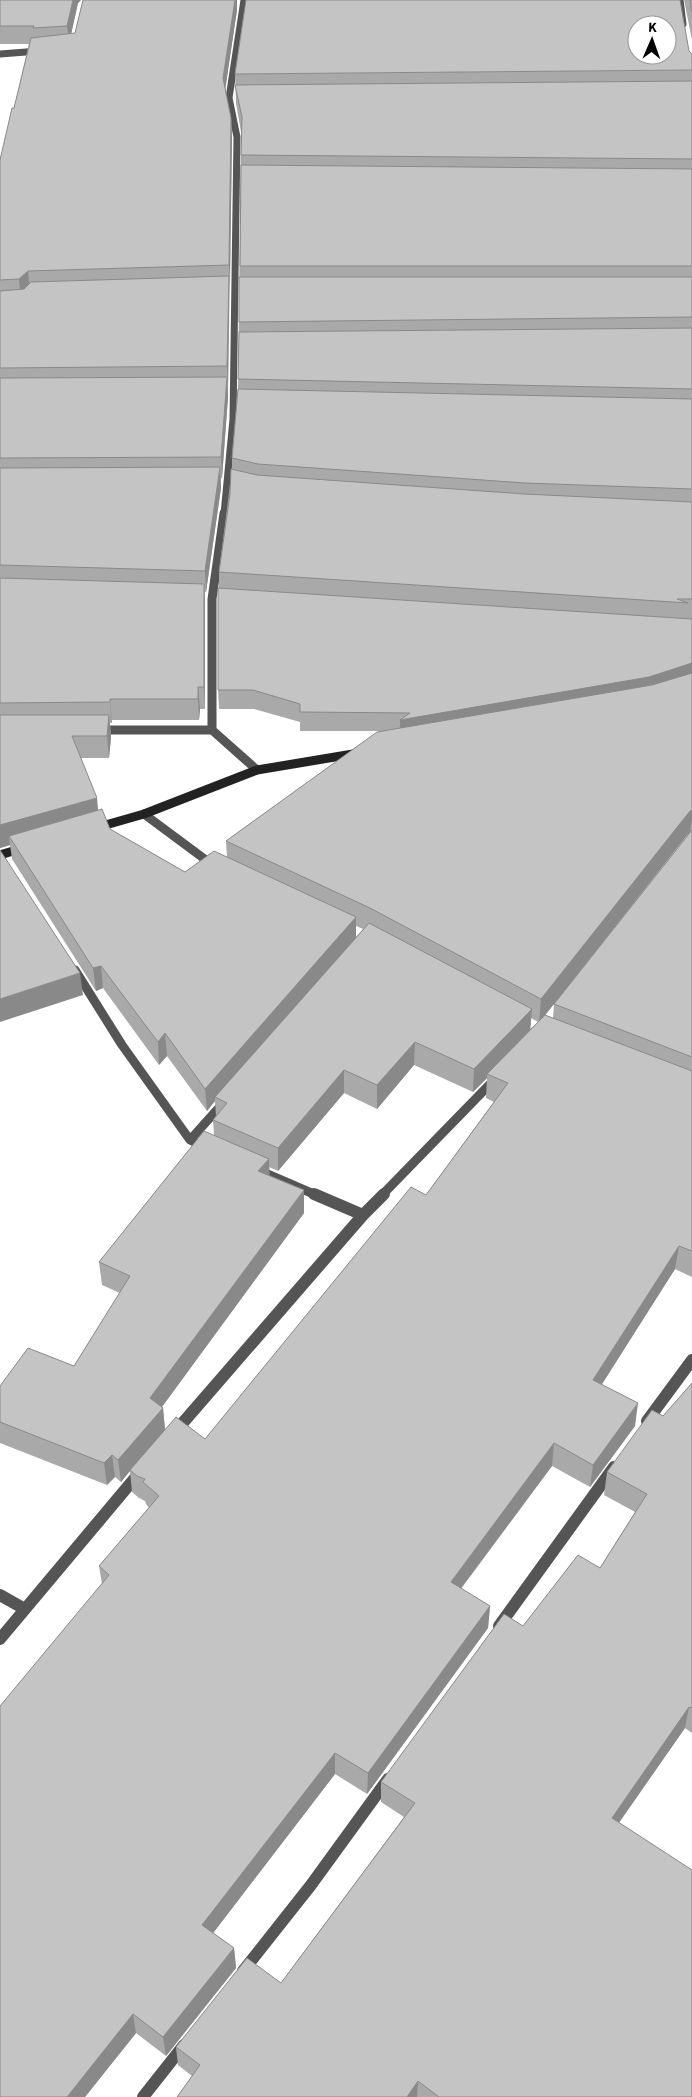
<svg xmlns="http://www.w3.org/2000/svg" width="692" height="2097" font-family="'Source Sans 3',sans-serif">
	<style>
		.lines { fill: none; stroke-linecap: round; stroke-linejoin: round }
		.street-far2 { stroke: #555; stroke-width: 7 }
		.street-far1 { stroke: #555; stroke-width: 9 }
		.street { stroke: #555; stroke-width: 12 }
		.secondary { stroke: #222; stroke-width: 9 }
		.wall { fill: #a9a9a9; fill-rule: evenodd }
		.shaded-wall { fill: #898989 }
		.building { fill: #c4c4c4; stroke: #898989; fill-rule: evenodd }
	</style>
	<rect width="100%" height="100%" fill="#fff"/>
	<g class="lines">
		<path class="street-far2" d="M680 0 683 24
			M0 54 39 51
			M224 514 233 419 237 137 229 98 244 0"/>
		<path class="street-far1" d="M98 730H212L257 770
			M212 730V599L224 513
			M144 814 214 866
			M75 970 122 1045 190 1140 205 1147
			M190 1140 224 1102
			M258 1170 316 1195
			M382 1195 495 1079"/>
		<path class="street" d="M314 1194 363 1215
			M647 1421 692 1360
			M174 1433 363 1215 384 1194
			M0 1595 23 1608
			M499 1626 614 1467
			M0 1639 140 1472
			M243 1971 311 1885 388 1779
			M143 2097 184 2045"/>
		<path class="secondary" d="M95 828 144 814 257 770 359 753
			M0 855 23 848"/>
	</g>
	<path class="wall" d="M0 0H81L78 3 71 34 75 33 83 0H237V10L225 89 231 118 232 138 228 397 222 478H221V488L206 592H205V709H200L199 720H112V723H110L111 737 109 758H81L98 810 110 829 185 872 227 857 226 841 380 731H300V722L254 709H219L218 690 219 588V572L232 469V458L238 389 241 132 236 103 235 74 692 70V1277L675 1269 602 1384 635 1426 590 1487 552 1466 461 1589 490 1606 488 1628 367 1794 335 1774 213 1933 234 1948 236 1968 166 2056 136 2033 85 2097 102 1584 99 1566 149 1508 146 1504 145 1501 139 1498 132 1492 130 1471 121 1482 115 1477 107 1485 0 1443V1386L74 1366 120 1293 102 1285 99 1262 214 1135 213 1120 216 1116 215 1101 207 1111 167 1056 159 1065 103 988 96 991 12 859 10 845 0 848V160L14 108 29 44H0ZM689 833 557 1000 687 835ZM356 926 363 929 356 937ZM554 1004 553 1018 545 1015ZM531 1018 538 1022 530 1029ZM414 1065 473 1092 487 1078 486 1098 494 1102 426 1195 205 1439 165 1429 163 1408 162 1407 304 1213V1190L269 1176V1167L278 1171 344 1093 377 1109Z
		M684 0H692V40Z
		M692 1383V1733L685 1728 619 1823 692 2097H177L192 2076 178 2065 176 2047 281 1983 404 1817 381 1802V1782L523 1626 600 1568 635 1512 604 1495 607 1472 663 1416Z"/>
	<path class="shaded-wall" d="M73 0H81L78 3 69 44 67 26Z
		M235 0H237V10L224 98 223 78Z
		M231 118 232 138 230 286 229 265Z
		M28 271 30 292 21 300 19 279Z
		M229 276V296L228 387 227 366Z
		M227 377 228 397 222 478 221 457Z
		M220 467 221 488 206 592 205 571Z
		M204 584 205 605V709L204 687Z
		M692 663V676L400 738V720Z
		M198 687 200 709 199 720 198 699Z
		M110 699 112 720V723L110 702Z
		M109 715 111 737 109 758 107 736Z
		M97 798 99 820 9 836 10 845 0 848V825Z
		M692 810V819L690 833 687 835 539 1023 541 999 690 811Z
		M356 917V940L215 1097V1101L207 1111 205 1089Z
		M101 966 103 988 96 991 93 968Z
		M80 973 83 995 0 1022V999Z
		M532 1009 530 1033 487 1074V1078L473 1092 474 1069Z
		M165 1033 167 1056 159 1065 158 1042Z
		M415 1042 414 1065 377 1109V1085Z
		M344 1070V1093L278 1171V1148Z
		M269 1159 270 1182 258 1171Z
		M304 1190V1213L153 1419 163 1408 165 1430 130 1470V1471L121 1482 118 1460 150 1398Z
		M679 1246 675 1269 590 1403 593 1380Z
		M638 1403 635 1426 590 1487 593 1465Z
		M554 1443 552 1466 449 1604 451 1582Z
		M112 1455 115 1477 107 1485 104 1463Z
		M490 1606 488 1628 367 1794 368 1773Z
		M689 1707 685 1728 608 1838 612 1818Z
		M335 1753V1774L204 1945 202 1925Z
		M234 1948 236 1968 166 2056 163 2037Z
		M133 2014 136 2033 85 2097H67Z
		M418 2081 417 2097H407Z"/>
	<path class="building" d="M0 0H73L67 26 33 28 34 26H0Z
		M83 0H235L223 78 231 118 229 265 28 271 19 279 0 280V160L12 108H14L31 38 75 33Z
		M246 0H680L689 51 692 54V70L235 74ZM637 25H667V55H637Z
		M690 0H692V12Z
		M692 81V159L241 155 242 117 235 85Z
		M241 165 692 169V266H240Z
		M229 276 227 366 0 368V291L24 289 31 282Z
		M239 277H692V317L239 322Z
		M692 328V389L238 379 239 332Z
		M227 377 221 457 0 458V378Z
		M238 389 692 399V489L525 483 258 464 232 458Z
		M220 467 205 571 0 565V468Z
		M231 469 257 475 524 494 692 502V599H677L688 603 219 572 230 494Z
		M0 578 204 584V687H198V699H110V702L0 703Z
		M218 588 692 619V663L649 677 400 720 410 713 300 712V704L253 690H218Z
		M692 673V810L690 811 541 999 370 908 226 841 377 732 652 685Z
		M0 715H109L107 736H72L97 798 0 825Z
		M102 809 110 829 185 872 214 851 356 917 205 1089 165 1033 158 1042 101 966 93 968 9 836Z
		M692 830V1057L554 1004Z
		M0 850 80 973 0 999Z
		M369 923 532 1009 474 1069 415 1042 377 1085 344 1070 278 1148 213 1120 227 1103 215 1097Z
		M545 1015 692 1071V1251L679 1246 593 1380 638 1403 593 1465 554 1443 451 1582 490 1606 368 1773 335 1753 202 1925 234 1948 163 2037 133 2014 67 2097H0V1706L109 1575 99 1566 159 1496 143 1482 145 1479 137 1476 130 1470 176 1417 205 1439 411 1187 426 1195 508 1083 487 1074Z
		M204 1131 269 1159 258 1171 304 1190 150 1398 163 1408 118 1460 112 1455 104 1463 0 1422V1386L28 1348 74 1366 130 1276 99 1262Z
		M692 1383V1708L689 1707 612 1818 692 1870V2097H439L418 2081 407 2097H177L200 2065 176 2047 247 1958 281 1983 415 1803 381 1782 504 1614 523 1626 578 1555 600 1568 647 1494 607 1472 652 1410 663 1416Z"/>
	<g transform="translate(652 40) rotate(2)"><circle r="24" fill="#ffffff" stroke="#999999"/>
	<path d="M0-4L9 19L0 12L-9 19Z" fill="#000000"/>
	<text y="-8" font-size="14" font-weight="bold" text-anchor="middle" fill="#000000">K</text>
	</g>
</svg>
